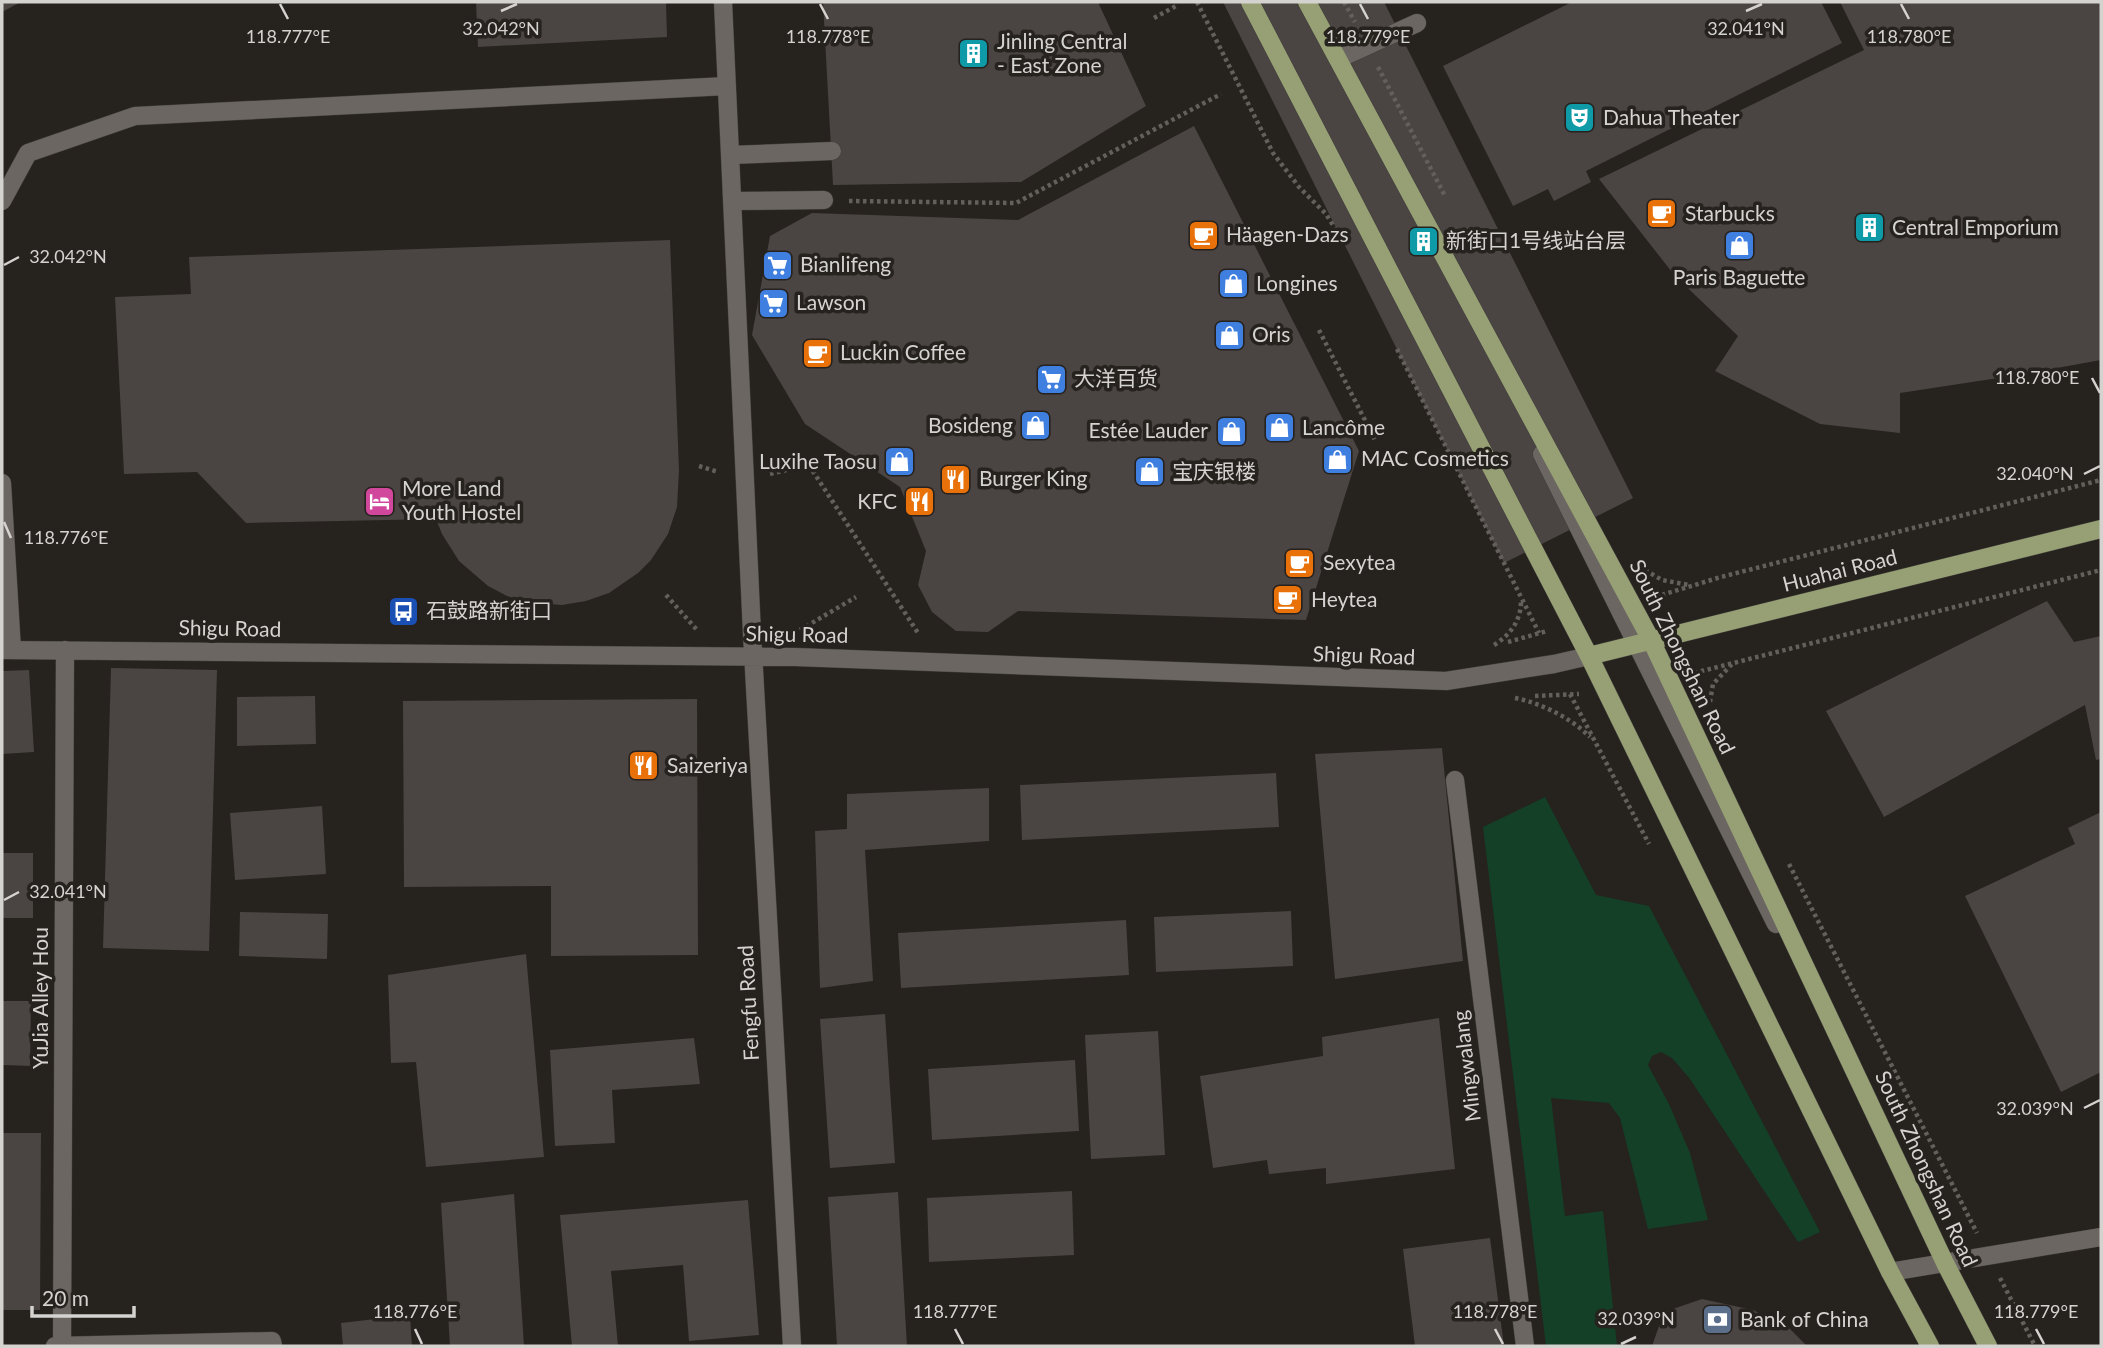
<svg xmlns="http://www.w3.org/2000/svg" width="2103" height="1348" font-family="Lato,'Noto Sans SC',sans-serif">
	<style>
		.green { fill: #134027 }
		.building { fill: #4a4442 }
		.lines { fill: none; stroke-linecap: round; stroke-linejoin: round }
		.minor-casing { stroke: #42403c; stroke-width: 19 }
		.major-casing { stroke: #42403c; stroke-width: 19 }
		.path { stroke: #63605c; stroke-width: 4.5; stroke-dasharray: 3.5 3.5; stroke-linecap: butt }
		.minor { stroke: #6b6661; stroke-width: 18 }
		.major { stroke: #97a075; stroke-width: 18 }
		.ticks { fill: none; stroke: #d5d3d0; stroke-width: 2.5 }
		.labels { text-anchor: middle; stroke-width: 7; stroke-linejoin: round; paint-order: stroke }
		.poi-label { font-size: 21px; fill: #d5d3d0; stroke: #26221e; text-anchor: start }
		.street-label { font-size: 21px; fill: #d5d3d0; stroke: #26221e }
		.ticks-label { font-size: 18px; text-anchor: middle; fill: #d5d3d0; stroke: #26221e; stroke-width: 7; stroke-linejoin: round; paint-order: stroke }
	</style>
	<rect width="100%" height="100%" fill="#26221e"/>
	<path class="green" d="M1545 797 1596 895 1649 906 1820 1232 1798 1242 1690 1079 1672 1058 1661 1052 1652 1056 1648 1065 1669 1104 1690 1153 1708 1220 1648 1229 1620 1118 1609 1103 1551 1098 1565 1216 1603 1211 1617 1346H1546L1483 827Z"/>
	<path class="building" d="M2 2H21L2 12Z
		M476 2H666L667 37 478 47Z
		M823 2H1098L1146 106 1021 182 833 185Z
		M1223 2H1384L1633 498 1504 563Z
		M1572 2H1821L1842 43 1586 171 1591 182 1554 201 1548 189 1513 206 1443 66Z
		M1840 2H2101V360L2018 375 1900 393V433L1820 424 1715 371 1738 336 1675 276 1599 179 1864 50Z
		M1194 126 1359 451 1306 620 1018 611 988 632 956 631 932 612 918 585 926 551 900 487 805 424 752 335 770 236 812 213 1018 220Z
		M670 240 679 470 677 507 668 534 651 560 638 573 609 593 586 601 562 605 525 602 507 596 488 586 459 561 442 534 436 519 246 523 197 472 124 474 115 297 191 294 189 257Z
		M2047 601 2074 642 2101 636V759L2096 760 2085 705 1884 817 1826 711Z
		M111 668 217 670 209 951 103 948Z
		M29 670 34 752 2 754V671Z
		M315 696 316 744 237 746V697Z
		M697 699 698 955 551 956V886L404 887 403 701Z
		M1442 748 1463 961 1335 979 1315 754Z
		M1276 773 1279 827 1022 840 1020 785Z
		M989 788V841L865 850 873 981 820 988 815 831 847 829V794Z
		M322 806 326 874 235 880 230 813Z
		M2101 812V1072L2061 1092 1965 896 2075 844 2068 828Z
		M2 853H33V918H2Z
		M1291 911 1293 966 1156 972 1154 917Z
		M240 912 328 914 327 959 239 956Z
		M1126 920 1129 975 901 988 898 933Z
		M526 954 544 1157 426 1167 416 1062 391 1063 388 975Z
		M2 1001H31L30 1066 2 1065Z
		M885 1014 895 1163 830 1168 820 1019Z
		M1439 1018 1455 1169 1326 1184V1168L1269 1174 1267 1160 1213 1168 1200 1076 1323 1056 1322 1037Z
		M1158 1031 1165 1155 1091 1159 1085 1035Z
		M694 1038 700 1084 612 1090 615 1143 555 1146 550 1050Z
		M1075 1060 1079 1131 932 1140 928 1069Z
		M2 1133H41L40 1310H2Z
		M1072 1191 1074 1255 929 1262 927 1198Z
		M898 1192 907 1346H837L828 1197Z
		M514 1194 524 1346H450L441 1203Z
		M748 1200 759 1335 689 1341 683 1265 611 1271 618 1346H572L560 1215Z
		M1490 1238 1504 1346H1415L1403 1249Z
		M1702 1299 1753 1310 1789 1328 1807 1346H1652L1664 1312Z
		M410 1315 412 1346H343L341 1323Z"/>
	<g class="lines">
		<defs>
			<path id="minor" d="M723 2 752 634 792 1346
				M1338 59 1417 23
				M730 155 832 151
				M2 201 28 153 135 116 727 86
				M732 201 824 200
				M1542 454 1776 924
				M2 483 12 650
				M2 650 795 657 1446 681 1554 664 1589 656
				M1455 780 1525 1346
				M1890 1272 2101 1237
				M55 1346 272 1341 273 1346
				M62 1346 65 650"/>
			<path id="major" d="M1250 2 1589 656 1890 1272 1930 1346
				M1307 2 1651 640 1945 1263 1988 1346
				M1589 656 2101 529"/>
		</defs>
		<use href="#minor" class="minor-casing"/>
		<use href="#major" class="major-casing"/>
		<path class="path" d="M1197 2 1273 153 1299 187 1326 214 1336 230
			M1344 2 1355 22
			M1154 18 1176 6
			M1378 67 1445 196
			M849 201 1016 203 1221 94
			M1319 330 1376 442
			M1397 349 1539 633
			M805 459 918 633
			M699 466 718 472
			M770 474 807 465
			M1645 570 1662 580 1689 585
			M666 595 698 631
			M1655 597 1721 577 2101 480
			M800 630 856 597
			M1508 642 1547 631
			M1494 645C1510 635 1521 621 1521 601
			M1694 673 2101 570
			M1570 694 1649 844
			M1535 696 1579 694
			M1515 698C1541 703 1571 718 1590 737
			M1710 702 1713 684 1733 663
			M1789 864 1977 1233
			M2000 1278 2035 1346"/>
		<use href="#minor" class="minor"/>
		<use href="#major" class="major"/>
	</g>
	<path class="ticks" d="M280 4 288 19M820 4 828 19M1360 4 1368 19M1901 4 1909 19M501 11 517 4M1746 11 1762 4M4 265 19 257M2092 378 2100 393M2084 474 2100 466M4 522 11 538M4 900 19 892M2084 1108 2100 1100M415 1329 422 1344M955 1329 963 1344M1495 1329 1503 1344M2036 1329 2044 1344M1621 1344 1636 1337"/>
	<defs>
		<symbol id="building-square" viewBox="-11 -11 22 22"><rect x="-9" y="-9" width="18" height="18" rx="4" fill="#0f9aa8" stroke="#26221e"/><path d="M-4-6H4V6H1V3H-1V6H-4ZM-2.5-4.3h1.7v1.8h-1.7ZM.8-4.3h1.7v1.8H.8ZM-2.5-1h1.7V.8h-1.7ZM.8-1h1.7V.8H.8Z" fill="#fff"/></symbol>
		<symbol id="theatre-square" viewBox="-11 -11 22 22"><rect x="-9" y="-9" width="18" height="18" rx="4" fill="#0f9aa8" stroke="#26221e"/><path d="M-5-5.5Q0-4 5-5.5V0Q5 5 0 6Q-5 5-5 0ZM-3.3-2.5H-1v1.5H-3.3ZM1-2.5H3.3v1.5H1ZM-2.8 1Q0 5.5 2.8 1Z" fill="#fff"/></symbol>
		<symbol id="cafe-square" viewBox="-11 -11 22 22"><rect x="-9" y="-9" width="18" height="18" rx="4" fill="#e8710a" stroke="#26221e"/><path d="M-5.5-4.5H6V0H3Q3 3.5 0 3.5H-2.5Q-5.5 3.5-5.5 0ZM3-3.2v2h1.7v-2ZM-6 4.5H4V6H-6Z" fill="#fff"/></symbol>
		<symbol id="shop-square" viewBox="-11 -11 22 22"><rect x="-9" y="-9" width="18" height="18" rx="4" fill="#3f7fe0" stroke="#26221e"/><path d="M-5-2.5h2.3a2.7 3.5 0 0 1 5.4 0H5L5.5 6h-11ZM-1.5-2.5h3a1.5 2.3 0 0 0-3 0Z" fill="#fff"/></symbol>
		<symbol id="supermarket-square" viewBox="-11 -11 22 22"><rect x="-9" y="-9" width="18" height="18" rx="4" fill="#3f7fe0" stroke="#26221e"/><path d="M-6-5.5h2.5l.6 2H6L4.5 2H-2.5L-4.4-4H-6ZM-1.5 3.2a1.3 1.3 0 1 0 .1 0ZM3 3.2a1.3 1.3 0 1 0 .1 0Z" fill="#fff"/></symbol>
		<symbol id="restaurant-square" viewBox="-11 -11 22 22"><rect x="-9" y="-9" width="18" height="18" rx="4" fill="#e8710a" stroke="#26221e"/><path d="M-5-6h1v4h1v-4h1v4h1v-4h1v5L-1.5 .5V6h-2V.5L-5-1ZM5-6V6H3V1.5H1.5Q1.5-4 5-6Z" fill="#fff"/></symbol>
		<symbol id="hotel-square" viewBox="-11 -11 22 22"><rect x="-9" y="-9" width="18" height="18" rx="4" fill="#d1479c" stroke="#26221e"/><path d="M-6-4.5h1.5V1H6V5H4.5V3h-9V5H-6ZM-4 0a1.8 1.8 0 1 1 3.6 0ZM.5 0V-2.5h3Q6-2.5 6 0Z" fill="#fff"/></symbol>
		<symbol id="bus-square" viewBox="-11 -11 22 22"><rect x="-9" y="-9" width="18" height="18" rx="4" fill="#1a4fb4" stroke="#26221e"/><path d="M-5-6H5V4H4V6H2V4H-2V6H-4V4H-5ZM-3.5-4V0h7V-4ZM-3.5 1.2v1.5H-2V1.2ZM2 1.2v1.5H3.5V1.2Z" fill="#fff"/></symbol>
		<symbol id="bank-square" viewBox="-11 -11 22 22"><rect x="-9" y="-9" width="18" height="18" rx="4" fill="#5c6f8a" stroke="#26221e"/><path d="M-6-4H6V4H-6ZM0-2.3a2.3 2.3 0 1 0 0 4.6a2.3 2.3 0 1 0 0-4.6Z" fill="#fff"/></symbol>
	</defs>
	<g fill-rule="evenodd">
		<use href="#building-square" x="956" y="36" width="35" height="35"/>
		<use href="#theatre-square" x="1562" y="100" width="35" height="35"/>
		<use href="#cafe-square" x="1644" y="196" width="35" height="35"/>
		<use href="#building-square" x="1852" y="210" width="35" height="35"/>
		<use href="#cafe-square" x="1186" y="218" width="35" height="35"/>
		<use href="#building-square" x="1406" y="224" width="35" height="35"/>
		<use href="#shop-square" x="1722" y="228" width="35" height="35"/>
		<use href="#supermarket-square" x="760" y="248" width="35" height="35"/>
		<use href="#shop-square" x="1216" y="266" width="35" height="35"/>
		<use href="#supermarket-square" x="756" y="286" width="35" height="35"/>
		<use href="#shop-square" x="1212" y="318" width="35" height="35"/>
		<use href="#cafe-square" x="800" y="336" width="35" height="35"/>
		<use href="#supermarket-square" x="1034" y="362" width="35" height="35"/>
		<use href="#shop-square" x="1018" y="408" width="35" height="35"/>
		<use href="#shop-square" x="1262" y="410" width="35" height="35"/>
		<use href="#shop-square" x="1214" y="414" width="35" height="35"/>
		<use href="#shop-square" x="1320" y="442" width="35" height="35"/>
		<use href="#shop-square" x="882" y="444" width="35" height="35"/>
		<use href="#shop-square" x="1132" y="454" width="35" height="35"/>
		<use href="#restaurant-square" x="938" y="462" width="35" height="35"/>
		<use href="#hotel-square" x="362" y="484" width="35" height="35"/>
		<use href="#restaurant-square" x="902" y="484" width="35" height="35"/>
		<use href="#cafe-square" x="1282" y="546" width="35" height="35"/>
		<use href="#cafe-square" x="1270" y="582" width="35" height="35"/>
		<use href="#bus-square" x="386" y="594" width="35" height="35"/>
		<use href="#restaurant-square" x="626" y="748" width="35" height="35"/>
		<use href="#bank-square" x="1700" y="1302" width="35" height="35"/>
	</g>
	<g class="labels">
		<g class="poi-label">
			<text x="997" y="49">Jinling Central<tspan x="997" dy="24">- East Zone</tspan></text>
			<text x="1603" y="125">Dahua Theater</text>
			<text x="1685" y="221">Starbucks</text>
			<text x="1892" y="235">Central Emporium</text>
			<text x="1226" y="242">Häagen-Dazs</text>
			<text x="1446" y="248">新街口1号线站台层</text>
			<text x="800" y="272">Bianlifeng</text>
			<text x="1739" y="285" text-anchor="middle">Paris Baguette</text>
			<text x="1256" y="291">Longines</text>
			<text x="796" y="310">Lawson</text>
			<text x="1252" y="342">Oris</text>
			<text x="840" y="360">Luckin Coffee</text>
			<text x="1074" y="386">大洋百货</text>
			<text x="1013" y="433" text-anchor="end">Bosideng</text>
			<text x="1302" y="435">Lancôme</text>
			<text x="1208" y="438" text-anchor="end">Estée Lauder</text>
			<text x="1361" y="466">MAC Cosmetics</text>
			<text x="877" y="469" text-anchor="end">Luxihe Taosu</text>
			<text x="1172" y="479">宝庆银楼</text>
			<text x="979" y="486">Burger King</text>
			<text x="402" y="496">More Land<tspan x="402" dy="24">Youth Hostel</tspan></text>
			<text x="897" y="509" text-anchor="end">KFC</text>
			<text x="1323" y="570">Sexytea</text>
			<text x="1311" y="607">Heytea</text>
			<text x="426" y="618">石鼓路新街口</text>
			<text x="667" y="773">Saizeriya</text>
			<text x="1740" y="1327">Bank of China</text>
		</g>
		<g class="street-label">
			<text transform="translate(1840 571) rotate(-14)" y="7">Huahai Road</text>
			<text transform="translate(230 629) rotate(1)" y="7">Shigu Road</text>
			<text transform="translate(797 635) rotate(1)" y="7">Shigu Road</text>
			<text transform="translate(1364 656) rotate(2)" y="7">Shigu Road</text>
			<text transform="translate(1682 657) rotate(64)" y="7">South Zhongshan Road</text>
			<text transform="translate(41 998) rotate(-90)" y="7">YuJia Alley Hou</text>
			<text transform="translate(749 1003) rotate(-93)" y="7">Fengfu Road</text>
			<text transform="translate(1467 1066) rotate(-97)" y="7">Mingwalang</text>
			<text transform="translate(1926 1169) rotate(65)" y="7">South Zhongshan Road</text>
		</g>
	</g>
	<g class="ticks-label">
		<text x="501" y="35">32.042°N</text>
		<text x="1746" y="35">32.041°N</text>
		<text x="288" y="43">118.777°E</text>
		<text x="828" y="43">118.778°E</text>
		<text x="1368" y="43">118.779°E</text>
		<text x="1909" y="43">118.780°E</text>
		<text x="68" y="263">32.042°N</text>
		<text x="2037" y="384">118.780°E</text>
		<text x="2035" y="480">32.040°N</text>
		<text x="66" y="544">118.776°E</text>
		<text x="68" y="898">32.041°N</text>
		<text x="2035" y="1115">32.039°N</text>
		<text x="415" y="1318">118.776°E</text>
		<text x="955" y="1318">118.777°E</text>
		<text x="1495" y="1318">118.778°E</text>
		<text x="2036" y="1318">118.779°E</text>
		<text x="1636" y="1325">32.039°N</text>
	</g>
	<rect width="2103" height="1348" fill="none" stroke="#d5d3d0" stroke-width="7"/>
	<path d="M32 1306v10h102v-10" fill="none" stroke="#d5d3d0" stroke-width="3.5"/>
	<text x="42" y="1306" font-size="21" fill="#d5d3d0" stroke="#26221e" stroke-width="5" paint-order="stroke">20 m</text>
</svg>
